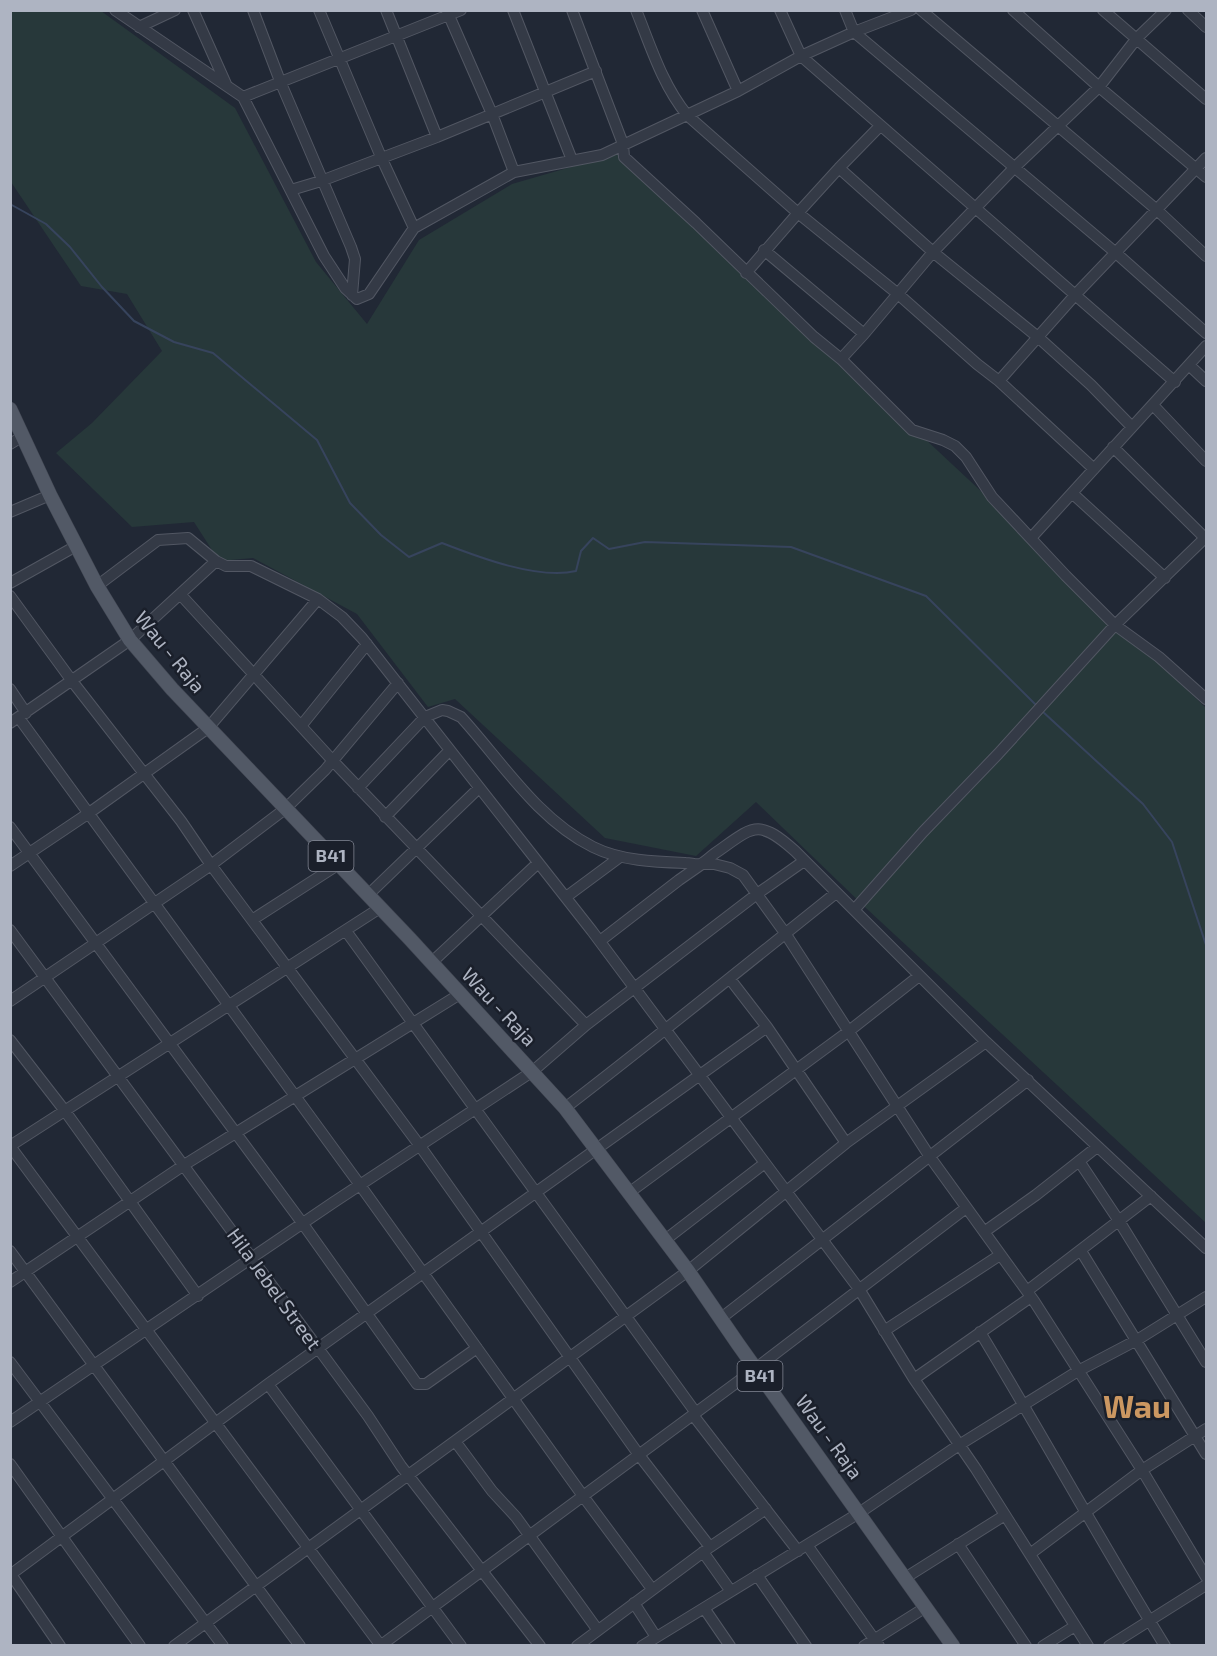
<svg xmlns="http://www.w3.org/2000/svg" width="1217" height="1656" font-family="'Exo 2',sans-serif">
	<style>
		.green { fill: #27383a }
		.lines { fill: none; stroke-linecap: round; stroke-linejoin: round }
		.stream { stroke: #37445d; stroke-width: 2 }
		.minor-casing { stroke: #525763; stroke-width: 12 }
		.major-casing { stroke: #3e434f; stroke-width: 15 }
		.minor { stroke: #343a46; stroke-width: 10 }
		.major { stroke: #525966; stroke-width: 14 }
		.labels { text-anchor: middle; stroke-width: 5; stroke-linejoin: round; paint-order: stroke }
		.shield { fill: #1a1f2a; stroke: #828794; stroke-width: 1.5 }
		.shield-label { font-size: 18px; font-weight: bold; fill: #aeb4c2 }
		.street-label { font-size: 20px; fill: #aeb4c2; stroke: #1a1f2a }
		.town-label { font-size: 32px; font-weight: bold; fill: #cb9761; stroke: #1a1f2a }
	</style>
	<rect width="100%" height="100%" fill="#212835"/>
	<path class="green" d="M10 11H101L235 108 316 262 367 324 419 240 512 184 619 153 984 494 1206 708V1223L867 909 756 802 696 856 605 838 455 699 428 707 357 614 253 558 219 561 194 522 132 527 56 453 92 423 162 351 127 294 81 286 11 182Z"/>
	<g class="lines">
		<path class="stream" d="M10 204 46 224 70 247 102 287 134 321 174 342 213 353 317 440 350 503 381 535 409 557 442 543C478 557 538 580 576 571L581 551 593 538 609 549 645 542 791 547 926 596 1036 705
			M1042 711 1143 804 1172 842 1206 945"/>
		<defs>
			<path id="minor" d="M115 10 243 97 324 256 345 288 357 299 369 294 414 228 514 172 602 155 738 91 801 56 854 32 911 10
				M193 10 226 84
				M253 10 280 81 351 247 355 259 352 295
				M319 10 381 157 414 228
				M386 10 437 137 596 71
				M513 10 572 160
				M572 10 623 144 624 157 696 223 814 337 841 359 912 430 943 440 955 446 966 457 992 497 1066 576 1115 625 1159 657 1206 699
				M636 10C651 47 662 84 687 115L798 213 898 294 977 364 999 381 1076 294 1206 158
				M702 10 738 91
				M780 10 801 56 1175 382
				M845 10 854 32 1116 253 1206 333
				M921 10 1157 210 1206 256
				M1013 10 1099 87 1206 177
				M1103 10 1206 99
				M1188 10 1206 27
				M447 11 492 114 514 172
				M139 27 175 10
				M243 97 461 10
				M839 168 880 126
				M291 190 321 181 437 137
				M764 250 864 334
				M746 273 798 213 839 168 933 252 1039 338 1091 385 1132 427
				M841 359 864 334 933 252 1015 167 1099 87 1137 38 1166 10
				M1190 366 1206 381
				M999 381 1094 469
				M1153 405 1206 461
				M10 444 23 436
				M1113 447 1205 538
				M1072 493 1165 578
				M10 512 50 495
				M1031 538 1206 346
				M10 583 76 546
				M97 586 158 540 188 538 216 561 226 566H251L318 599 342 617 362 638 592 931 859 1289 914 1379 976 1469 1088 1646
				M180 594 333 761 586 1025
				M10 596 72 681 181 821 211 865 420 1146 639 1455 710 1547
				M10 689 26 713
				M19 718 360 1185 583 1496 652 1589
				M10 723 130 640 216 561
				M301 726 367 644
				M358 788 425 717 442 710 448 711 461 717C502 762 537 819 593 847 621 861 656 862 686 863 691 863 696 865 700 864 704 863 710 857 714 854 753 827 757 817 795 851L986 1042 1206 1248
				M385 817 450 750
				M10 827 303 1224 417 1384H426L477 1348
				M10 866 89 813 208 728 318 599
				M368 895 479 788
				M566 897 620 857
				M854 910 923 832 998 754 1115 625 1206 537
				M252 920 339 864
				M10 930 368 1416 401 1466 540 1646
				M346 931 696 1413
				M600 941 679 880 702 864H714L730 868 743 875 785 933 930 1157 1034 1301 1142 1470 1206 1577
				M431 963 538 863
				M730 979 767 1027 846 1143
				M10 1001 211 865 285 809 325 770 398 683
				M10 1040 65 1111 198 1296
				M565 1108C656 1038 746 965 836 893
				M10 1146 381 1646
				M10 1146 380 908
				M1079 1161 1119 1221 1206 1362
				M630 1192 849 1031 919 976
				M984 1232 1036 1195 1097 1147
				M665 1240 765 1163
				M10 1251 300 1646
				M1081 1251 1206 1454
				M10 1282 184 1165 460 994
				M1027 1291 1151 1196
				M720 1319 1028 1080
				M884 1331 1000 1255
				M980 1332C1043 1436 1101 1542 1165 1646
				M10 1362 223 1646
				M914 1379 1031 1297
				M268 1384 461 1646
				M693 1415 798 1551
				M10 1422 334 1202 533 1071 586 1025 757 894 804 861
				M455 1441 492 1491 516 1517 597 1629
				M10 1464 140 1646
				M958 1544 1026 1646
				M807 1545 879 1646
				M703 1552 730 1590
				M1030 1554 1142 1470 1206 1429
				M10 1573 60 1646
				M10 1575 268 1384 767 1027
				M757 1575 806 1646
				M905 1578 1005 1515
				M634 1603 656 1637
				M704 1608 730 1646
				M174 1646 688 1271 846 1143 986 1042
				M380 1646 755 1369 966 1208
				M577 1646 710 1547 766 1509
				M642 1646 859 1513 959 1445 1078 1371 1137 1340 1206 1297
				M864 1646 926 1607
				M1043 1646 1075 1626
				M1109 1646 1206 1585"/>
			<path id="major" d="M10 409 50 495 97 586 130 640 172 689 410 939 565 1108 688 1271 738 1344 953 1646"/>
		</defs>
		<use href="#minor" class="minor-casing"/>
		<use href="#major" class="major-casing"/>
		<use href="#minor" class="minor"/>
		<use href="#major" class="major"/>
	</g>
	<g class="labels">
		<g class="shield">
			<rect x="308.5" y="841" width="45" height="30" rx="4.5"/>
			<rect x="737.5" y="1361" width="45" height="30" rx="4.5"/>
		</g>
		<g class="shield-label">
			<text x="331" y="862">B41</text>
			<text x="760" y="1382">B41</text>
		</g>
		<g class="street-label">
			<text transform="translate(170 652) rotate(51)" y="7">Wau - Raja</text>
			<text transform="translate(499 1007) rotate(47)" y="7">Wau - Raja</text>
			<text transform="translate(274 1289) rotate(54)" y="7">Hila Jebel Street</text>
			<text transform="translate(829 1437) rotate(54)" y="7">Wau - Raja</text>
		</g>
		<g class="town-label">
			<text x="1137" y="1418">Wau</text>
		</g>
	</g>
	<rect width="1217" height="1656" fill="none" stroke="#aeb4c2" stroke-width="24"/>
</svg>
